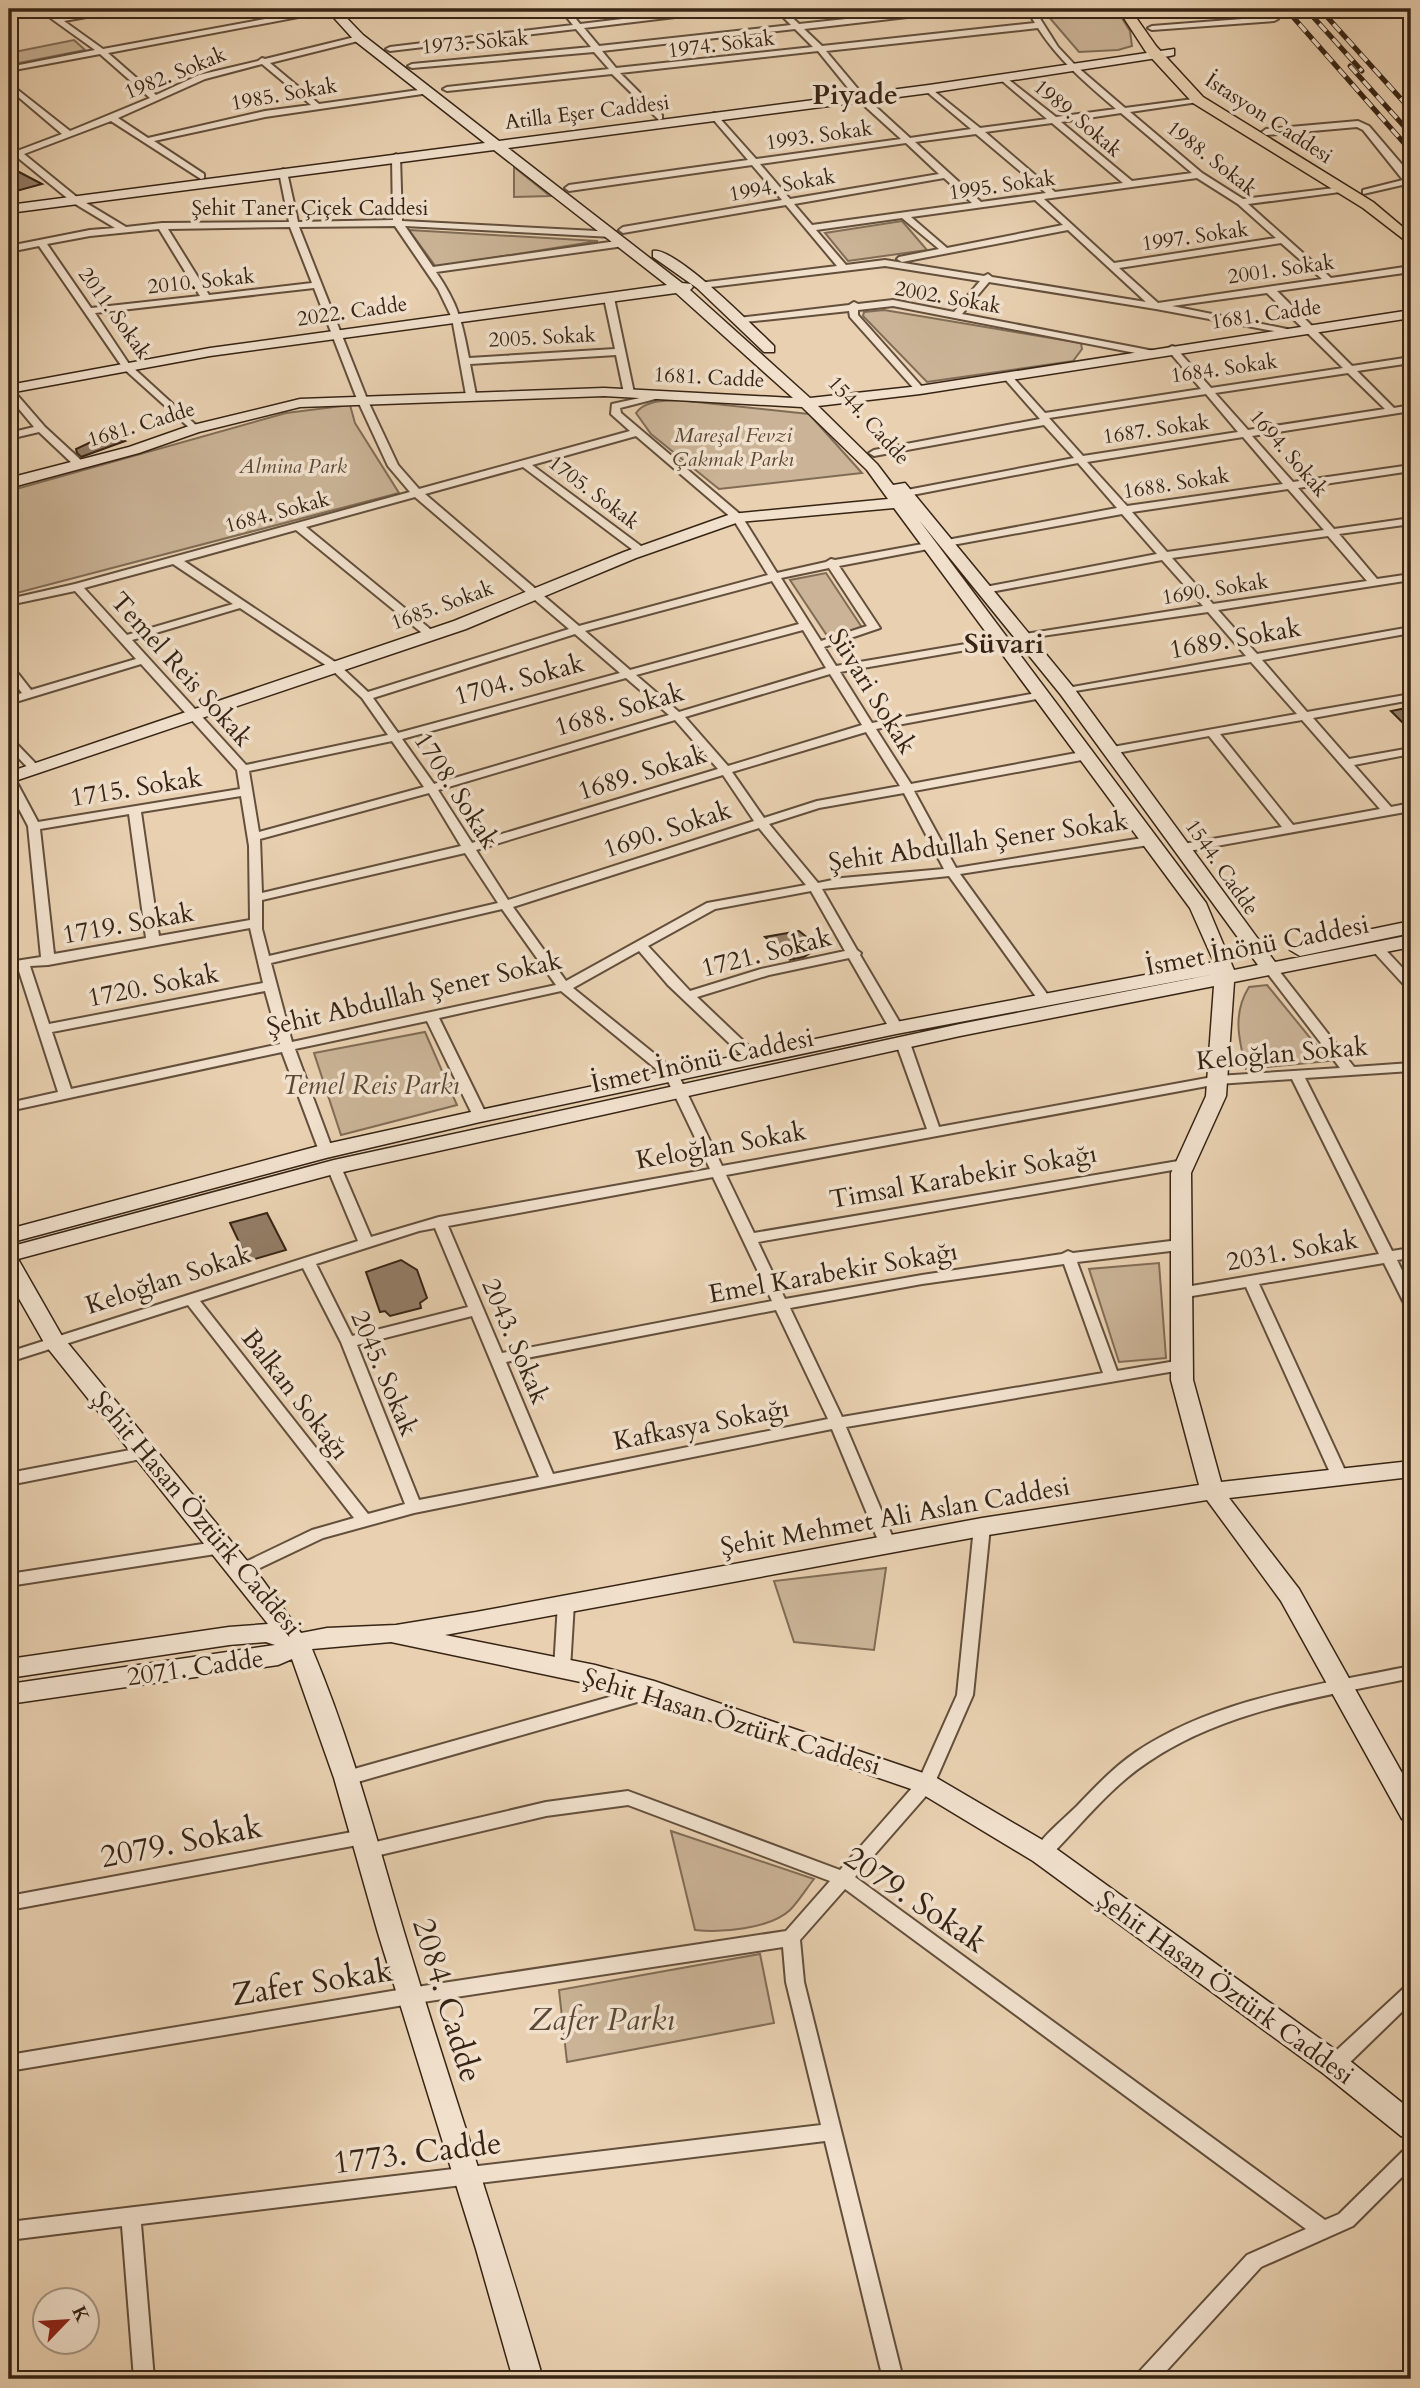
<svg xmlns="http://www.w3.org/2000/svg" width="1420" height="2388" font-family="Cardo,serif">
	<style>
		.green { fill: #cab396; stroke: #806c56; stroke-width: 2 }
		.building { fill: #937d66; stroke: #372415; stroke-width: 2 }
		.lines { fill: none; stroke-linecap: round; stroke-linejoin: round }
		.street-casing { stroke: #634f3c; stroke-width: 4 }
		.secondary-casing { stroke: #372415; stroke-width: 3 }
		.primary-casing { stroke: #372415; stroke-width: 3 }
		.street { fill: #f0e0cc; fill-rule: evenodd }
		.secondary { fill: #f0e0cc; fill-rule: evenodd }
		.primary { fill: #e8d0b0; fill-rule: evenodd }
		.rail-casing { stroke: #372415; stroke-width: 5 }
		.rail { stroke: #f0e0cc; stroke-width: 3.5; stroke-dasharray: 10; stroke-linecap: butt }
		.labels { text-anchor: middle; stroke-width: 7; stroke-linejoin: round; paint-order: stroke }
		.far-street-label { font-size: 21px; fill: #372415; stroke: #f0e0cc }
		.far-park-label { font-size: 21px; font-style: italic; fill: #5c4835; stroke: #f0e0cc }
		.street-label { font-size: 26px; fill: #372415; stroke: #f0e0cc }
		.park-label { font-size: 26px; font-style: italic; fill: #5c4835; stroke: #f0e0cc }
		.far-district-label { font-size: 28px; font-weight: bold; fill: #372415; stroke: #f0e0cc }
		.near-street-label { font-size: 32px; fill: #372415; stroke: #f0e0cc }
		.near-park-label { font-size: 32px; font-style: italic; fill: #5c4835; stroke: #f0e0cc }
	</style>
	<rect width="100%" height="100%" fill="#e8d0b0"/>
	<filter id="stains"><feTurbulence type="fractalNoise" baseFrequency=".00286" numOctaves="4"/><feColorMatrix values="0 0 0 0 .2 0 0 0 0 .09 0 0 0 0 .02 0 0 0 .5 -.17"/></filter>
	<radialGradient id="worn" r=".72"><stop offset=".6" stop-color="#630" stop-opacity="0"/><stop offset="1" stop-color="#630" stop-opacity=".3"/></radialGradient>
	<path class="green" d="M1042 9H1116L1130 31 1132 46 1118 50 1079 52Z
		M74 40 85 50 9 65V53Z
		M514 167 550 196 514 197Z
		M902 221 927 250 848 261 825 233Z
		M409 230 598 241 436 267Z
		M884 310 1081 343 1082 349 1073 361 927 382 863 316 864 312Z
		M678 400 809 414 862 473 719 489 651 434 636 413C645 400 664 401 678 400Z
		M350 405 355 423 399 493 9 595V491L286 413Z
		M826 573 863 629 828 637 790 580Z
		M1267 985 1329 1061 1246 1069C1239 1040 1232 1014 1249 987Z
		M425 1032 457 1105 341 1135 314 1053Z
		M1159 1263 1166 1358 1119 1362 1089 1269Z
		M886 1568 874 1650 794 1642 774 1581Z
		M671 1831 814 1879C806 1889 799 1901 790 1910 770 1929 720 1933 695 1930Z
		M760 1954 774 2023 567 2062 559 1990Z"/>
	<path class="building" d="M19 172 42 184 9 193V174Z
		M110 433 125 441 81 457 77 453 76 449Z
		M1411 707V722L1403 723 1391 711Z
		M799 931 819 947 804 957 790 960 765 937Z
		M267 1213 286 1250 248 1261 230 1223Z
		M401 1260 417 1270 427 1298 420 1303 421 1308 390 1316 385 1311 380 1312 366 1272Z"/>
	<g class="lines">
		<defs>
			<path id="street" d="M38 9H47L59 17 108 9H124L120 11 64 21 103 49 319 9H334L330 11 108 53 156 95 199 75 258 61 262 58 265 59 359 36 363 38 362 40 270 63 319 104 426 89 430 91 429 93 265 117 154 141 204 174V178L201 179 111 121 24 154 78 198 126 227 162 223 289 222 279 172 283 169 287 172 298 222 393 220 392 157 396 154 400 157 402 221 616 232V236L613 237 405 226 433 267 624 240 629 243 624 246 436 272C458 304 462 321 469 358L615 349 604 298 609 295 614 298 634 393 632 395 624 393 616 355 470 364 476 395 471 398 466 395 452 318 438 289 395 226 299 227 367 399 398 465 419 489 630 431 611 414 612 404 663 393V397L620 408 621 413 741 515 777 573 826 562 831 559 835 560 928 543 933 546 928 549 839 566 880 628 824 647 836 666 1001 638 1007 641 1001 644 840 672 872 723 1042 692 1048 695 1042 698 876 729 911 784 1087 751 1093 755 1087 759 914 791 956 868 1149 837 1155 841 1149 845 960 874 1050 998 1044 1002 1039 1001 949 876 822 889 857 950 861 953 860 955 903 1028 901 1031H891L849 958 769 975 697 997 758 1055 760 1058 758 1061H748L668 985 639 951 573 988 677 1072 722 1166 927 1129 896 1043 903 1039 910 1043 939 1127 1218 1076 1340 1068 1265 970 1271 966 1276 967 1354 1067 1411 1063V1071L1305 1078 1392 1251 1411 1248V1258L1397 1260 1411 1289V1308L1406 1307 1384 1263 1259 1284 1348 1477 1345 1481H1335L1332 1477 1246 1287 1180 1298 1173 1293 1180 1288 1379 1254 1292 1079 1218 1084 726 1175 754 1233 1184 1160 1191 1164 1184 1168 758 1242 785 1299 922 1275 1062 1254 1068 1251 1073 1253 1179 1240 1186 1245 1179 1250 1077 1262 1117 1371 1182 1360 1187 1361 1189 1365 1187 1369 846 1427 896 1545 894 1549H882L880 1545 832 1429 414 1513 323 1538 241 1577 235 1575 233 1571 235 1567 312 1530 354 1518 188 1305 9 1362V1352L358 1241 327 1167 329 1164H339L341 1167 371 1237 439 1217 710 1169 666 1077 561 991 439 1018 487 1116 480 1120 473 1116 427 1021 295 1049 333 1151 326 1155 319 1151 282 1052 9 1111V1103L58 1092 18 968 9 970V962L41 957 28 826 9 790V776L15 779 38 822 240 789 237 770 141 664 9 704V697L22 693 9 676V666L13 667 31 690 136 659 75 591 9 605V599L75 584 410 492 388 466 357 399 314 288 95 313 129 364 198 427 199 429 194 432 123 368 39 246 9 252V246L90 230 115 228 72 202 17 157 9 160V154L62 134 9 89V83L70 131 150 98 100 54 9 71V67L95 50ZM262 64 311 105 265 111 148 138 118 118 205 79ZM290 227 312 283 209 295 168 229ZM159 229 200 296 91 308 47 244 90 236ZM636 436 733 519 768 575 579 626 425 494 523 467 637 553H645V549L532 465ZM415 497 569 629 368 692 338 664 184 561 296 530 427 637H435V633L306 527ZM173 564 233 604 127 635 84 588ZM829 568 867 626 821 641 781 578ZM772 581 799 624 630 670 585 631ZM240 608 330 668 362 698 388 735 246 765 132 640ZM803 630 826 668 679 712 636 675ZM575 634 620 673 398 733 373 698ZM830 674 862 725 728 766 685 717ZM626 678 669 715 434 784 402 739ZM675 720 718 769 472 843 438 790ZM866 732 900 786 817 801 764 818 732 772ZM392 741 424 787 259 832 249 771ZM723 775 754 821 508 900 476 850ZM429 793 461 846 262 893 260 839ZM904 793 944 869 842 878 818 883 769 824 819 808ZM241 796 249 846 250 920 159 936 141 812ZM129 814 146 938 54 954 40 829ZM759 828 806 885 707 903 566 981 513 907ZM465 853 498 903 269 956 262 929V900ZM811 891 845 951 761 969 690 991 648 946 715 909ZM502 909 556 985 292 1042 271 963ZM250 928 263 983 49 1024 30 966 48 965ZM265 991 280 1044 71 1089 52 1032ZM713 1177 772 1301 502 1353 448 1226ZM435 1228 468 1307 352 1336 316 1264 419 1231ZM1064 1264 1103 1373 842 1417 790 1308 922 1284ZM303 1268 341 1342 405 1504 368 1514 200 1301ZM776 1310 828 1419 553 1474 506 1362ZM472 1316 539 1477 419 1500 357 1345Z
				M359 9H385L349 14 345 12Z
				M560 9H568L580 24 707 9H729L725 11 584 28 599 46 791 25 775 9H783L799 24 940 9H963L959 11 804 29 822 46 1035 23 1026 9H1034L1058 47 1075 65 1125 108 1201 98V102H1198L1130 112 1202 173 1243 199 1343 187V191L1340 192 1248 204 1331 278 1411 266V272L1277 291 1352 366 1411 357V363L1357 371 1394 408 1411 405V411L1252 436 1293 482 1411 465V471L1298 488 1334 529 1411 518V524L1339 534 1377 579 1411 574V580L1218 610 1257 654 1411 627V633L1262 660 1307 712 1411 694V700L1313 718 1349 759 1411 748V754L1354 765 1391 807 1411 803V811L1183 852 1179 851 1177 848 1183 844 1282 827 1209 736 1111 754 1107 752V748L1297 714 1251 662 1063 693V689L1067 688 1246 656 1208 612 1021 639V635L1025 634 1203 606 1162 560 985 593 980 590 985 587 1157 554 1122 514 947 546 942 543 947 540 1117 508 1078 463 907 496 902 493 907 490 1074 458 1044 425 874 456 869 453 874 450 1040 419 1004 378V374H1010L1045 413 1201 389 1167 349 1172 346 1175 347 1211 388 1343 368 1267 293 1172 306 1287 329 1290 330V334L1156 309 989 282 962 314 1154 351 1156 353 1151 356 893 306 858 310V315L923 388V392H917L850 317 849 311 735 323V319L738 318 849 305 854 302 858 304 893 300 954 312 980 281 885 266 702 288 697 285 699 283 837 266 786 205 623 233 619 230 623 227 782 200 752 165 569 191 565 188 569 185 748 160 712 118V114L715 113 756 159 901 139 857 99 818 51 620 73 662 115V119L659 120 612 74 447 91 443 89 447 87 609 69 594 52 412 68 408 66 412 64 591 47 576 29 390 51 386 49 390 47 573 25ZM1038 28C1059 61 1087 84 1116 109L1056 117 1004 76 1000 78 1001 80 1047 119 980 128 929 87 925 89 926 91 971 129 910 138 863 95 826 51ZM795 29 813 47 616 68 602 51ZM1121 113 1192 173 1132 181 1061 122ZM1052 123 1123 183 1055 192 985 132ZM976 134 1046 193 981 202 915 142ZM906 143 939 174 790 199 760 164ZM944 178 972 203 812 225 794 204ZM1197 178 1238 204 1276 238 1114 263 1044 199ZM1035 200 1063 225 947 248 911 217ZM902 218 939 249 899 257 897 259 902 262 1068 230 1146 302 992 277 988 274 984 276 885 260 846 265 816 230ZM1281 243 1322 279 1158 303 1119 268ZM1348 373 1385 409 1248 430 1215 393ZM1206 394 1238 432 1083 456 1049 418ZM1243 437 1283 484 1127 506 1087 462ZM1288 489 1324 530 1167 552 1132 512ZM1328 536 1367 581 1213 604 1172 558ZM1302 720 1380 809 1293 825 1220 734Z
				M1261 9H1269L1278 19 1274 21 1152 30 1148 28 1152 26 1268 17Z
				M1358 121 1369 126 1410 174 1411 183 1363 194V190L1403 180 1363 130 1357 127 1266 135 1262 132 1266 129Z
				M9 388 12 389 45 427 83 462V466H75L39 432 9 439V433L34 427 9 397Z
				M9 739 13 740 39 767V771H31L9 748Z
				M1377 944 1381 945 1411 977V988L1406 987 1373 951 1371 948Z
				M146 1447 151 1449 154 1453 151 1457 9 1485V1473Z
				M982 1521 988 1523 990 1527 973 1695 932 1789 855 1877 1325 2220 1339 2214 1404 2150 1411 2148V2168L1353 2226 1261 2267 1159 2379H1136L1139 2372 1247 2255 1306 2229 845 1889 800 1940 804 1982 903 2379H883L825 2141 141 2224 154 2379H134L122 2226 9 2240V2222L821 2125 786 1982 783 1947 410 2004 9 2071V2055L410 1988 786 1931 830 1881 628 1805 546 1816 367 1858 361 1856 358 1851 361 1846 367 1844 546 1802 628 1791 840 1870 919 1780 957 1695 974 1527 976 1523Z
				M222 1541 228 1543 230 1547 228 1551 222 1553 9 1586V1574Z
				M566 1597 572 1599 574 1603 570 1669 568 1673 562 1675 556 1673 554 1669 558 1603 560 1599Z
				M1411 1666V1678C1322 1697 1226 1709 1148 1762 1110 1787 1080 1826 1048 1858L1042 1860 1036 1858 1033 1853C1042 1836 1063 1820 1077 1806 1095 1787 1114 1767 1136 1752 1217 1698 1318 1685 1411 1666Z
				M652 1685 658 1686 660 1691 658 1696 347 1785 341 1783 338 1778 341 1773 347 1771Z
				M363 1830 369 1832 372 1837 369 1842 363 1844 9 1910V1896Z
				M1411 1984V2003L1341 2071 1334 2073 1327 2071 1325 2065 1327 2059 1405 1987Z"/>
			<path id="secondary" d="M326 9H338L363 35 499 141 929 85 1174 49V55L1170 56 929 93 508 148 682 283 691 284 693 287 690 290 810 398 920 386 1411 310V318L920 394 818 406 877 464 893 485 905 483 1073 687 1275 962 1411 935V947L1234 982 1226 1096 1191 1173 1193 1380 1221 1482 1411 1461V1477L1229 1498 1299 1589 1411 1789V1822L1402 1819 1281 1601 1207 1500 982 1536 445 1635 595 1665 654 1681 935 1777 1051 1845 1344 2056 1411 2110V2139L1401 2136 1324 2074 1033 1861 917 1791 651 1700 595 1685 391 1642 312 1649C351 1741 376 1837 404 1932 449 2082 500 2229 543 2379H513L476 2249 378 1933 334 1778 292 1659 278 1665 9 1704V1684L275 1645 266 1642 229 1645 9 1678V1659L229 1627 268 1624 46 1346 9 1281V1247L334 1160 960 1024 1215 974 896 1034 480 1122 326 1158 9 1243V1229L326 1144 480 1110 896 1022 1214 962 1190 908 894 508 739 522 636 558 466 629 9 783V772L454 621 624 552 731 514 888 499 867 470 802 407 604 396 300 407 199 432 139 453 9 488V478L129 447 189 426 300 399 604 388 793 398 676 293 210 356 9 393V385L210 348 667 285 494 150 9 213V205L485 143 355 41ZM919 520 1061 695 1258 965 1234 970 1206 903ZM1214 986 1206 1096 1171 1173V1380L1199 1485 982 1518 476 1612 396 1625 327 1628 301 1633 262 1579 62 1336 18 1259 334 1174 960 1036Z
				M653 251C676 247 755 328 774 346V352H764L697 288 653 257Z
				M1411 921V933L1300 956 1290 950 1300 944Z"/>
			<path id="primary" d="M1118 9H1130L1156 46 1203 97 1373 202 1411 234V245L1363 208 1193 103 1146 52Z"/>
		</defs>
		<use href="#street" class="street-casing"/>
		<use href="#secondary" class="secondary-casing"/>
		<use href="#primary" class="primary-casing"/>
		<use href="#street" class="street"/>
		<use href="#secondary" class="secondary"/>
		<use href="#primary" class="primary"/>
		<defs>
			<path id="rail" d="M1286 9 1411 151
				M1306 9 1362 71
				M1320 9 1411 110
				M1350 66 1411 134"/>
		</defs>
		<use href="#rail" class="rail-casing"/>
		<use href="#rail" class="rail"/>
	</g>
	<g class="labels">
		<g class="far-street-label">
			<text transform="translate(475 42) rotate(-5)" y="7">1973. Sokak</text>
			<text transform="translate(721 44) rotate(-7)" y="7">1974. Sokak</text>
			<text transform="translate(175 73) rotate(-22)" y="7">1982. Sokak</text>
			<text transform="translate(284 94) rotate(-10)" y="7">1985. Sokak</text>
			<text transform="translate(587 112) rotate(-7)" y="7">Atilla Eşer Caddesi</text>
			<text transform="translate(1078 118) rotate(40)" y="7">1989. Sokak</text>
			<text transform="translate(1269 118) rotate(33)" y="7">İstasyon Caddesi</text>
			<text transform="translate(819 135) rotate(-8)" y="7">1993. Sokak</text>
			<text transform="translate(1212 158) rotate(38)" y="7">1988. Sokak</text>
			<text transform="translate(782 185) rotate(-10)" y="7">1994. Sokak</text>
			<text transform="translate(1002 185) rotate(-8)" y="7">1995. Sokak</text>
			<text x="310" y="215">Şehit Taner Çiçek Caddesi</text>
			<text transform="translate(1195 236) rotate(-8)" y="7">1997. Sokak</text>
			<text transform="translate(1281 269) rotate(-8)" y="7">2001. Sokak</text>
			<text transform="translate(201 281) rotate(-6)" y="7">2010. Sokak</text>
			<text transform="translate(948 297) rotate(10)" y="7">2002. Sokak</text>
			<text transform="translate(352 311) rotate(-8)" y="7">2022. Cadde</text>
			<text transform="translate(115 313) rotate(54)" y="7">2011. Sokak</text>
			<text transform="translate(1266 314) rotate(-8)" y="7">1681. Cadde</text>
			<text transform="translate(542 337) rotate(-3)" y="7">2005. Sokak</text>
			<text transform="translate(1224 368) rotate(-8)" y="7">1684. Sokak</text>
			<text transform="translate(709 377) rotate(3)" y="7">1681. Cadde</text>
			<text transform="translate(869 420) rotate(48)" y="7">1544. Cadde</text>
			<text transform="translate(141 424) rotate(-17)" y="7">1681. Cadde</text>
			<text transform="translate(1156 429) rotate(-8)" y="7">1687. Sokak</text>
			<text transform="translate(1289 453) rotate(49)" y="7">1694. Sokak</text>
			<text transform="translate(1176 483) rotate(-9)" y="7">1688. Sokak</text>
			<text transform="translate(594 492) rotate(37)" y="7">1705. Sokak</text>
			<text transform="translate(277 512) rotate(-15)" y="7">1684. Sokak</text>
			<text transform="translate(1215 589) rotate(-9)" y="7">1690. Sokak</text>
			<text transform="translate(442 605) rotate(-20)" y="7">1685. Sokak</text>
			<text transform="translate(1222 867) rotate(55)" y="7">1544. Cadde</text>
		</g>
		<g class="far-park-label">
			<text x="733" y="442">Mareşal Fevzi<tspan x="733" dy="24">Çakmak Parkı</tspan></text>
			<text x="293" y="473">Almina Park</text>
		</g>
		<g class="street-label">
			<text transform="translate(1235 638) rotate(-10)" y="9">1689. Sokak</text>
			<text transform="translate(182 669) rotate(48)" y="9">Temel Reis Sokak</text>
			<text transform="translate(519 679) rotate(-15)" y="9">1704. Sokak</text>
			<text transform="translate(873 691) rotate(58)" y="9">Süvari Sokak</text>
			<text transform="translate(619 709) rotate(-16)" y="9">1688. Sokak</text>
			<text transform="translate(642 772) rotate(-17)" y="9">1689. Sokak</text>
			<text transform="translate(136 787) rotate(-9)" y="9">1715. Sokak</text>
			<text transform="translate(457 790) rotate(57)" y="9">1708. Sokak</text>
			<text transform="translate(667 829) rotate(-18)" y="9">1690. Sokak</text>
			<text transform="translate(978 841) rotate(-8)" y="9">Şehit Abdullah Şener Sokak</text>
			<text transform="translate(128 923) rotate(-10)" y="9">1719. Sokak</text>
			<text transform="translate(1257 945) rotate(-11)" y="9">İsmet İnönü Caddesi</text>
			<text transform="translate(766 952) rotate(-14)" y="9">1721. Sokak</text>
			<text transform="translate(153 985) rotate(-11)" y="9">1720. Sokak</text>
			<text transform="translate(414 993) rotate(-13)" y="9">Şehit Abdullah Şener Sokak</text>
			<text transform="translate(1282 1053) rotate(-5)" y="9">Keloğlan Sokak</text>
			<text transform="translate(702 1060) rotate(-12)" y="9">İsmet İnönü Caddesi</text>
			<text transform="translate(721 1145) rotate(-10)" y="9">Keloğlan Sokak</text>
			<text transform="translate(963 1176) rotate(-10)" y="9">Timsal Karabekir Sokağı</text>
			<text transform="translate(1292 1250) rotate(-10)" y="9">2031. Sokak</text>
			<text transform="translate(833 1272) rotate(-10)" y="9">Emel Karabekir Sokağı</text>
			<text transform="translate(168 1279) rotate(-18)" y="9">Keloğlan Sokak</text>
			<text transform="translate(516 1341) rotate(67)" y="9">2043. Sokak</text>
			<text transform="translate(385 1373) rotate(67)" y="9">2045. Sokak</text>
			<text transform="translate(296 1394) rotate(52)" y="9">Balkan Sokağı</text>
			<text transform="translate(701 1424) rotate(-11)" y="9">Kafkasya Sokağı</text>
			<text transform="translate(197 1513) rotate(50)" y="9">Şehit Hasan Öztürk Caddesi</text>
			<text transform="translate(895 1516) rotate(-10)" y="9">Şehit Mehmet Ali Aslan Caddesi</text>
			<text transform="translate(195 1667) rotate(-8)" y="9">2071. Cadde</text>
			<text transform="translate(732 1721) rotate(17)" y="9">Şehit Hasan Öztürk Caddesi</text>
			<text transform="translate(1226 1987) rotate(36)" y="9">Şehit Hasan Öztürk Caddesi</text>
		</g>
		<g class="park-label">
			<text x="371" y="1094">Temel Reis Parkı</text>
		</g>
		<g class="far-district-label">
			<text x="855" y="104">Piyade</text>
			<text x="1004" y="653">Süvari</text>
		</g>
		<g class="near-street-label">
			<text transform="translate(181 1841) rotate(-11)" y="11">2079. Sokak</text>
			<text transform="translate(916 1899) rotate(34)" y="11">2079. Sokak</text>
			<text transform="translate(312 1982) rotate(-9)" y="11">Zafer Sokak</text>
			<text transform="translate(448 2000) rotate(73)" y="11">2084. Cadde</text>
			<text transform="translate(417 2152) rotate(-7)" y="11">1773. Cadde</text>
		</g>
		<g class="near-park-label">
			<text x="602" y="2030">Zafer Parkı</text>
		</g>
	</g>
	<rect width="1420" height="2388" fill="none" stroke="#e8d0b0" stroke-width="35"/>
	<rect x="10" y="10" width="1399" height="2367" fill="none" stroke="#372415" stroke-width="3.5"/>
	<rect x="18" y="18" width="1385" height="2353" fill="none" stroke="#372415" stroke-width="2"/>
	<g transform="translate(66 2321) rotate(65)"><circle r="33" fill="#f0e0cc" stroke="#a69583" stroke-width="2"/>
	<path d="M0-5L12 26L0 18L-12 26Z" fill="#8f2418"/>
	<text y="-10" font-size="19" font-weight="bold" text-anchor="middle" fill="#372415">K</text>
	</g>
	<rect width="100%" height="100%" filter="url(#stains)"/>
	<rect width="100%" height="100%" fill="url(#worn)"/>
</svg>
